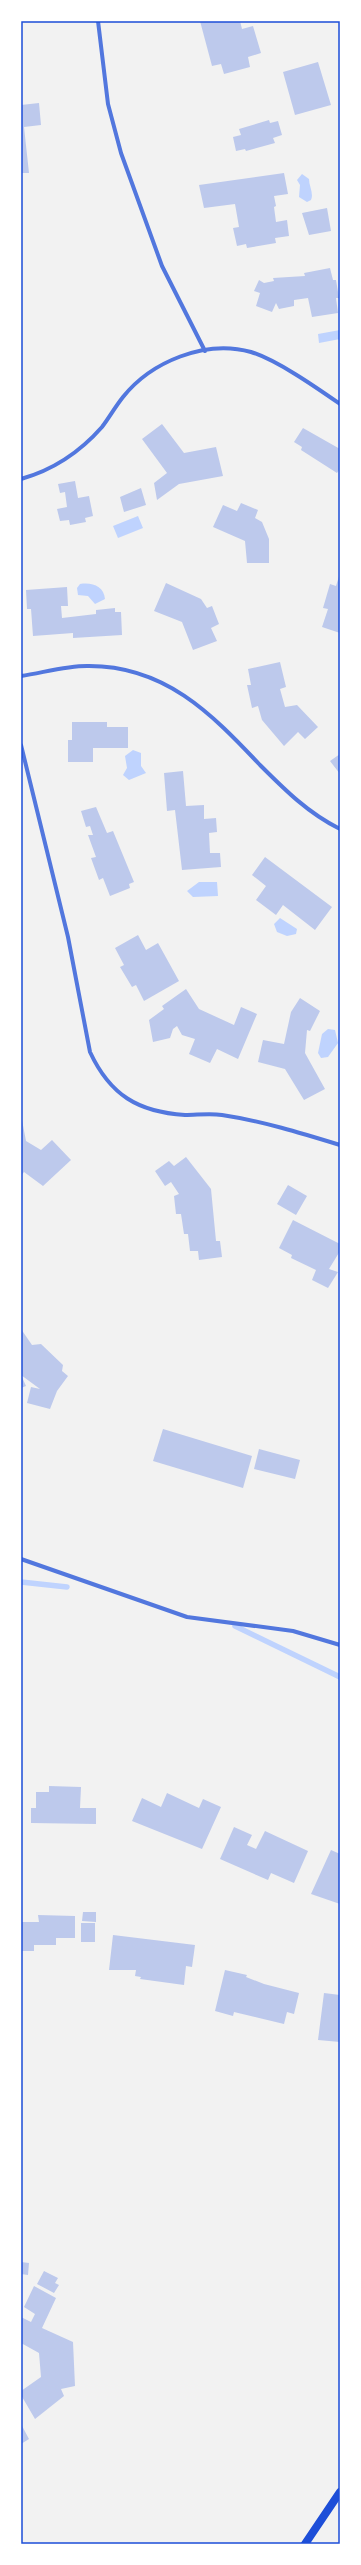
<svg xmlns="http://www.w3.org/2000/svg" width="361" height="2565" font-family="'Alegreya Sans',sans-serif">
	<style>
		.water { fill: #bfd3fe }
		.lines { fill: none; stroke-linecap: round; stroke-linejoin: round }
		.stream { stroke: #bfd3fe; stroke-width: 5.5 }
		.building { fill: #bdc9ec }
		.minor { stroke: #5277de; stroke-width: 4 }
		.secondary { stroke: #1d4ed8; stroke-width: 8 }
		.neatline { fill: none; stroke: #1d4ed8; stroke-width: 1.5 }
	</style>
	<rect width="100%" height="100%" fill="#f2f2f2"/>
	<path class="water" d="M302 174 309 179C309 186 314 194 311 200L307 202 299 197 300 185 297 180Z
		M340 330V339L319 343 318 334Z
		M138 516 143 528 118 538 113 526Z
		M80 584C92 582 104 586 105 599L95 604 88 596 78 595 77 588Z
		M133 750 141 753V766L146 773 129 780 123 775 127 768 125 756Z
		M199 882H217L218 896 193 897 187 891Z
		M280 918 297 929 296 934 287 936 277 932 274 924Z
		M328 1029 335 1030 338 1043 328 1057 321 1058 318 1053 322 1034Z"/>
	<g class="lines">
		<path class="stream" d="M21 1582 67 1587
			M235 1626 340 1677"/>
	</g>
	<path class="building" d="M200 21H240L242 29 253 26 261 53 248 57 250 67 224 74 221 64 212 66Z
		M318 62 331 105 295 115 283 72Z
		M39 103 41 125 24 127 29 173H21V105Z
		M269 120 270 123 278 121 282 135 273 138 275 143 246 151 245 149 236 151 233 137 241 135 239 129Z
		M284 173 288 194 274 196 276 206 274 207 276 222 287 220 289 236 275 238 276 243 247 248 246 244 237 246 233 228 239 227 235 204 204 208 199 185Z
		M327 208 331 231 309 235 302 213Z
		M330 268 333 280H336L339 298H336L338 313 312 317 308 298 294 300V306L279 309 276 303 272 312 256 306 260 293 254 291 259 280 264 283 274 281 273 278 305 276 304 273Z
		M162 424 184 453 216 447 223 476 179 484 157 500 154 483 167 473 142 439Z
		M303 428 340 449V469L337 473 301 450 302 447 294 442Z
		M75 481 78 498 89 496 93 516 85 518 86 522 70 525 69 520 60 521 57 509 67 507 65 492 60 493 58 484Z
		M141 488 146 505 124 512 120 497Z
		M241 503 258 510 255 518 262 522 269 539V563H247L245 541 213 527 223 505 237 511Z
		M340 573V633L322 627 328 609 323 608 330 584 336 586Z
		M166 583 201 599 207 608 212 606 219 624 211 628 217 641 193 650 182 622 154 611Z
		M67 587 68 606H61L62 618 96 614V610L115 608V612H121L122 635 73 638V633L33 636 31 609H27L26 590Z
		M280 662 286 687 280 689 285 707 297 705 318 727 305 739 298 732 284 746 262 720 258 706 252 708 247 685H251L248 669Z
		M72 722H107V727H128V748H93V762H68V740H72Z
		M340 754V774L330 761Z
		M183 771 186 806 204 805V819L216 818 217 832 209 833 210 853H220L221 867 182 870 175 810 167 811 164 773Z
		M96 807 107 833 113 831 134 882 129 884 130 888 110 896 103 878 99 880 91 858 96 857 88 835H93L90 826 86 827 81 811Z
		M265 857 332 907 315 930 283 905 276 915 256 900 266 886 252 875Z
		M138 935 146 950 158 943 179 981 144 1001 136 985 132 987 120 967 124 965 115 948Z
		M186 989 199 1009 234 1025 241 1007 257 1014 238 1059 217 1049 210 1063 189 1054 195 1039 182 1035 177 1026 173 1029 170 1038 153 1042 149 1020 164 1009 162 1006Z
		M300 998 320 1011 310 1031 307 1030 305 1053 325 1089 304 1100 285 1069 258 1062 263 1040 284 1044 291 1012Z
		M21 1115 26 1141 41 1150 52 1140 71 1160 43 1186 24 1172 21 1176Z
		M186 1157 211 1189 216 1241H220L222 1257 199 1260 198 1251H190L188 1234H184L181 1214H176L174 1196 179 1194 171 1182 165 1186 155 1171 169 1161 174 1166Z
		M288 1185 307 1196 296 1215 277 1204Z
		M293 1220 340 1244V1251L329 1269 338 1272 328 1288 312 1280 316 1270 291 1258 292 1255 279 1248Z
		M21 1329 32 1345 41 1344 63 1365 62 1371 68 1376 57 1391 50 1409 27 1403 31 1387 40 1389 21 1375 26 1386 21 1388Z
		M163 1429 252 1456 243 1488 153 1461Z
		M259 1449 300 1460 295 1479 254 1469Z
		M49 1786 81 1787 80 1808H96V1824L31 1823V1808H36V1792H49Z
		M167 1793 199 1808 203 1799 221 1807 202 1849 132 1821 142 1798 161 1807Z
		M234 1827 252 1835 247 1845 256 1849 265 1831 308 1851 294 1883 271 1873 268 1880 220 1859Z
		M331 1850 340 1854V1904L311 1894Z
		M83 1912H96V1922L82 1921Z
		M38 1915 75 1916V1938H56V1945H34V1951H21V1922H39Z
		M81 1923H95V1942H81Z
		M113 1935 195 1945 192 1967 186 1966 184 1985 140 1979 141 1977 135 1976 136 1970H109Z
		M225 1970 247 1975 246 1977 264 1984 299 1993 294 2014 287 2012 284 2024 234 2012 233 2016 215 2011Z
		M324 1993 340 1995V2042L318 2040Z
		M21 2262 29 2263 28 2275 21 2274Z
		M44 2271 58 2278 55 2283 59 2285 54 2293 37 2284Z
		M34 2286 56 2298 42 2328 73 2342 75 2386 61 2389 64 2396 35 2419 21 2395V2391L41 2377 39 2353 21 2343V2317L31 2322 35 2314 24 2307Z
		M21 2424 29 2439 21 2444Z"/>
	<g class="lines">
		<path class="minor" d="M98 21 108 104 121 153 162 266 205 351
			M21 479C53 470 80 452 102 427 109 418 115 407 123 397 151 362 205 339 251 352 277 360 317 388 340 404
			M21 676C42 673 65 666 87 666 164 665 211 713 260 765 285 790 308 813 340 829
			M21 745 68 937 90 1052C110 1095 138 1112 185 1115 197 1115 210 1113 222 1115 262 1121 301 1133 340 1145
			M21 1559 187 1617 293 1631 340 1645"/>
		<path class="secondary" d="M305 2544 340 2492"/>
	</g>
	<rect width="361" height="2565" fill="none" stroke="#ffffff" stroke-width="44"/>
	<rect x="22" y="22" width="317" height="2521" class="neatline"/>
</svg>
